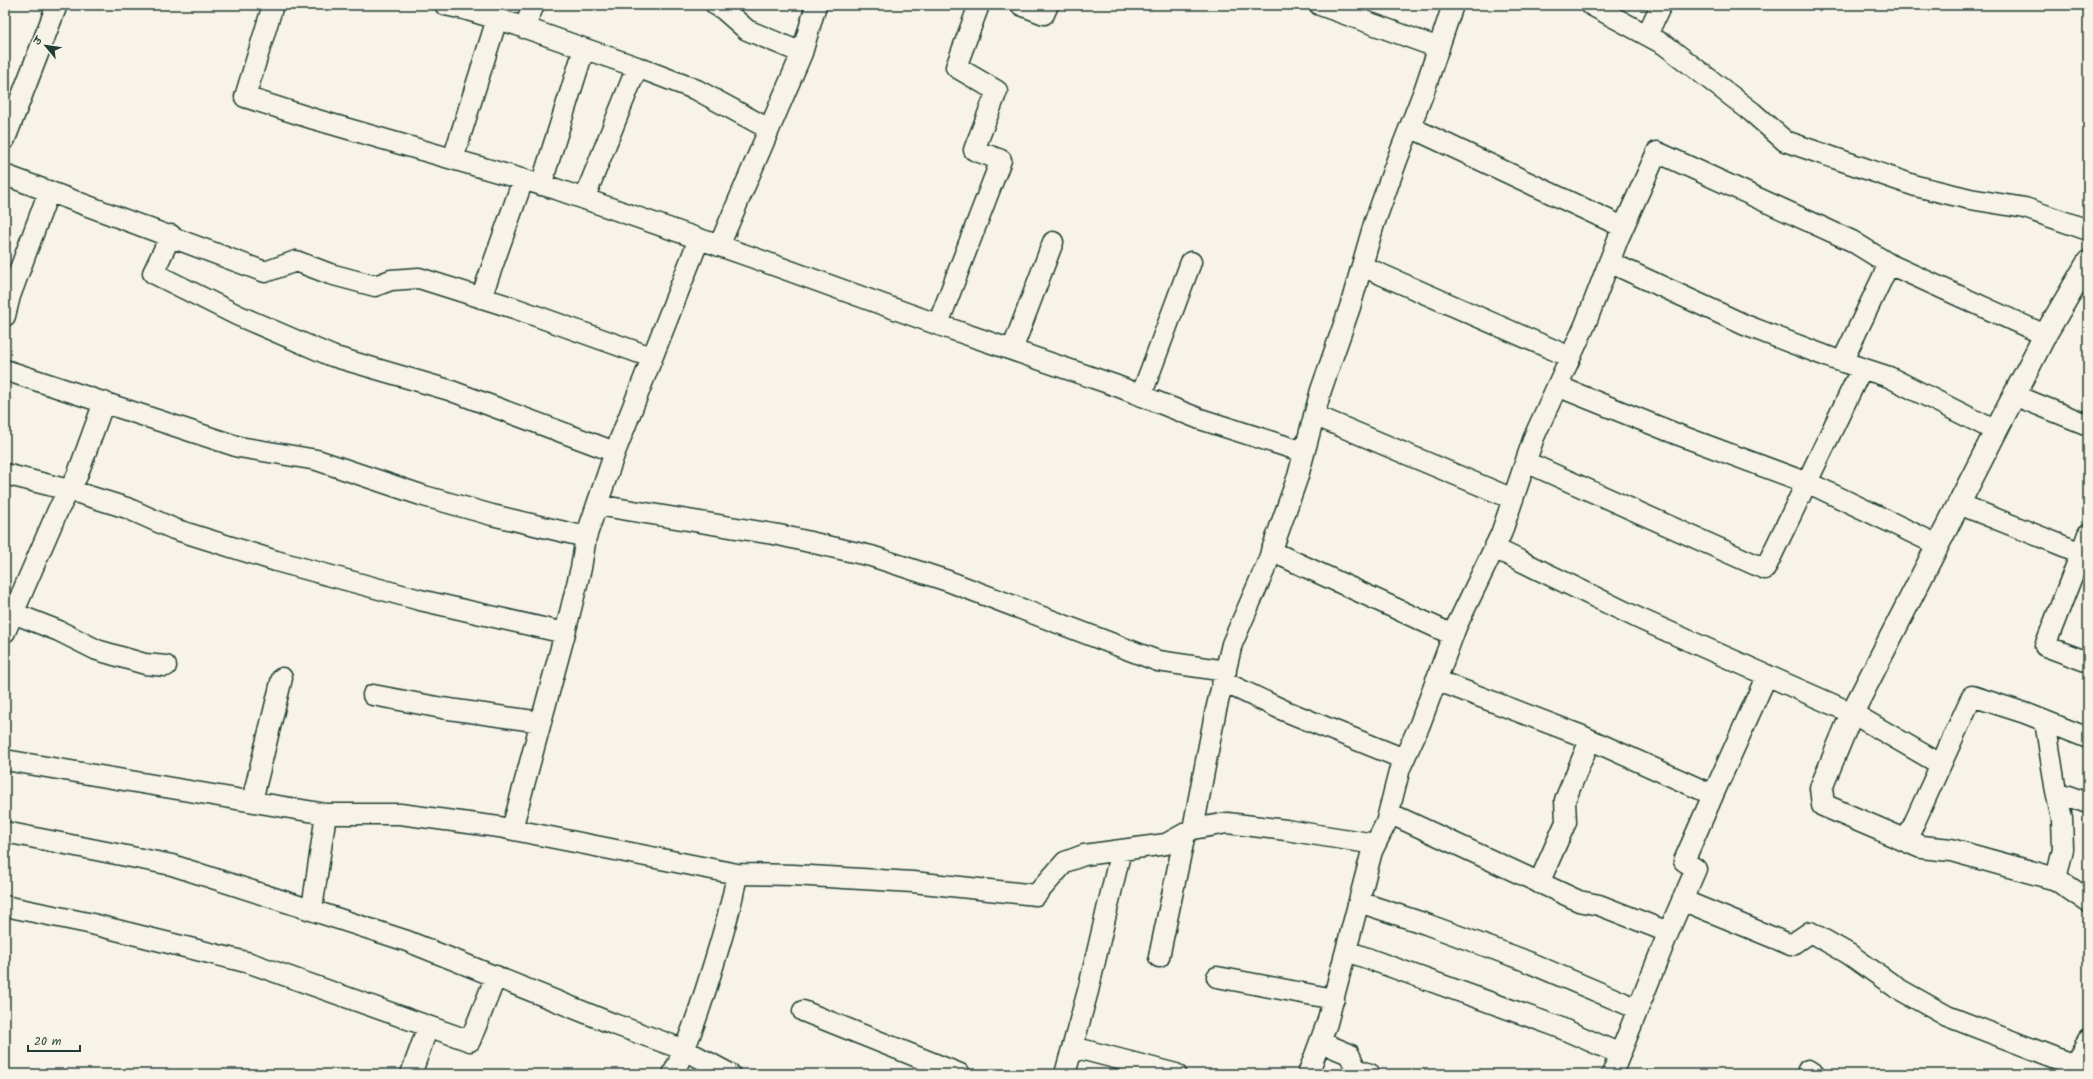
<svg xmlns="http://www.w3.org/2000/svg" width="2093" height="1079" font-family="Kalam,'Playpen Sans Deva',sans-serif">
	<style>
		.lines { fill: none; stroke-linecap: round; stroke-linejoin: round }
		.street-casing { stroke: #1f3d34; stroke-width: 23 }
		.secondary-casing { stroke: #1f3d34; stroke-width: 25 }
		.street { stroke: #f7f3e8; stroke-width: 20 }
		.secondary { stroke: #f7f3e8; stroke-width: 22 }
	</style>
	<rect width="100%" height="100%" fill="#f7f3e8"/>
	<filter id="ink" filterUnits="userSpaceOnUse"><feTurbulence type="fractalNoise" baseFrequency=".025" numOctaves="2"/><feDisplacementMap in="SourceGraphic" scale="8" xChannelSelector="R" yChannelSelector="G"/><feConvolveMatrix kernelMatrix="1 2 1 2 8 2 1 2 1" color-interpolation-filters="sRGB"/></filter>
	<g filter="url(#ink)">
		<g class="lines">
			<defs>
				<path id="street" d="M273 5 245 97 314 119 556 189 757 259 942 326 1117 386 1200 419 1304 452
					M445 5 464 9 517 25 637 67 697 90 769 129
					M716 5 723 9 747 30 802 53
					M1021 5 1044 14 1048 5
					M1320 5 1439 48
					M1591 5 1665 45 1752 112 1785 141 1916 186 1970 199 2025 208 2088 230
					M524 28 534 5
					M1647 35 1661 5
					M1410 127 1623 227
					M5 139 57 5
					M453 159 497 19
					M5 175 265 272 296 261 330 274 375 286 391 280 419 278 514 308 651 357
					M541 185 584 49
					M584 199 637 67
					M171 235 153 273 237 315 332 356 449 390 615 452
					M719 246 802 53 816 5
					M1609 262 1745 325 1834 359 1889 377 1996 431
					M1362 266 1570 357
					M481 298 523 180
					M5 316 10 296 49 191
					M938 324 1001 160 974 150 997 91 956 67 979 5
					M1012 350 1053 242
					M1842 362 1889 264
					M5 370 239 447 317 460 424 496 492 515 586 537
					M1557 386 1679 435 1813 485 1938 545
					M2014 395 2088 425
					M1141 396 1191 262
					M1314 415 1513 499
					M1526 462 1765 569 1862 368
					M5 474 69 490 127 508 174 529 276 561 420 600 565 633
					M1959 504 2081 553 2088 534
					M597 505 779 535 871 556 948 581 1158 661 1226 671
					M1494 548 1640 619 1852 713 1940 764
					M1271 551 1453 635
					M2081 553 2045 646 2088 662
					M13 613 59 631 97 650 145 664 166 666
					M5 632 58 510 77 476 104 402
					M1436 680 1580 735 1713 795 1767 675
					M1224 682 1283 710 1404 759
					M373 695 442 708 541 722
					M2045 721 2056 792 2088 803
					M5 760 326 814H400L499 827 737 874 793 875 913 882 1036 895 1065 862 1084 855 1166 844 1193 829 1227 823 1286 830 1375 844
					M2056 792 2062 819 2063 849 2056 879
					M252 801 282 678
					M1389 813 1579 901 1599 905 1668 932
					M512 829 565 633 581 568 586 537 615 452 699 239
					M1193 829 1215 714 1232 644 1267 564 1298 476 1321 390 1350 307 1374 224 1397 160 1424 91 1453 5
					M5 832 172 865 407 941 611 1023 685 1050 730 1074
					M1906 841 1972 696 2025 713 2088 738
					M1539 883 1566 822 1565 800 1590 740
					M1682 900 1791 945 1810 932 1849 954 1897 988 1947 1016 2074 1065
					M1359 902 1426 924 1521 959 1638 1009
					M5 906 88 923 250 963 470 1041 496 976
					M312 909 326 814
					M1347 951 1556 1026 1620 1054
					M1159 957 1185 834
					M1217 977 1334 999
					M803 1011 960 1074
					M1320 1042 1349 1054 1356 1069 1370 1074
					M1073 1047 1176 1074
					M1808 1070 1814 1074
					M411 1074 428 1027
					M673 1074C691 1038 703 999 715 960 724 931 732 904 737 874
					M1065 1074 1088 991 1121 850
					M1308 1074 1327 1023 1372 851 1386 823 1400 768 1420 724 1456 627 1501 534 1534 437 1585 325 1618 239 1657 152 1852 241 1889 264 2045 335
					M1612 1074 1671 926 1696 869 1684 861 1713 795
					M2068 1074 2088 1041"/>
				<path id="secondary" d="M2088 262 2045 335 1852 713 1821 788 1823 805 1921 847 1951 850 2056 879 2088 901"/>
			</defs>
			<use href="#street" class="street-casing"/>
			<use href="#secondary" class="secondary-casing"/>
			<use href="#street" class="street"/>
			<use href="#secondary" class="secondary"/>
		</g>
	</g>
	<rect width="2093" height="1079" fill="none" stroke="#f7f3e8" stroke-width="20"/>
	<rect x="10" y="10" width="2073" height="1059" fill="none" stroke="#1f3d34" stroke-width="1.5" filter="url(#ink)"/>
	<g transform="translate(46 46) rotate(299)" stroke="#f7f3e8" stroke-width="3" paint-order="stroke">
	<path d="M0-3L7 15L0 10L-7 15Z" fill="#1f3d34"/>
	<text y="-6" font-size="11" font-weight="bold" text-anchor="middle" fill="#1f3d34">उ</text>
	</g>
	<path d="M28 1045v6h52v-6" fill="none" stroke="#1f3d34" stroke-width="2"/>
	<text x="34" y="1045" font-size="12" fill="#1f3d34" stroke="#f7f3e8" stroke-width="3" paint-order="stroke">20 m</text>
</svg>
